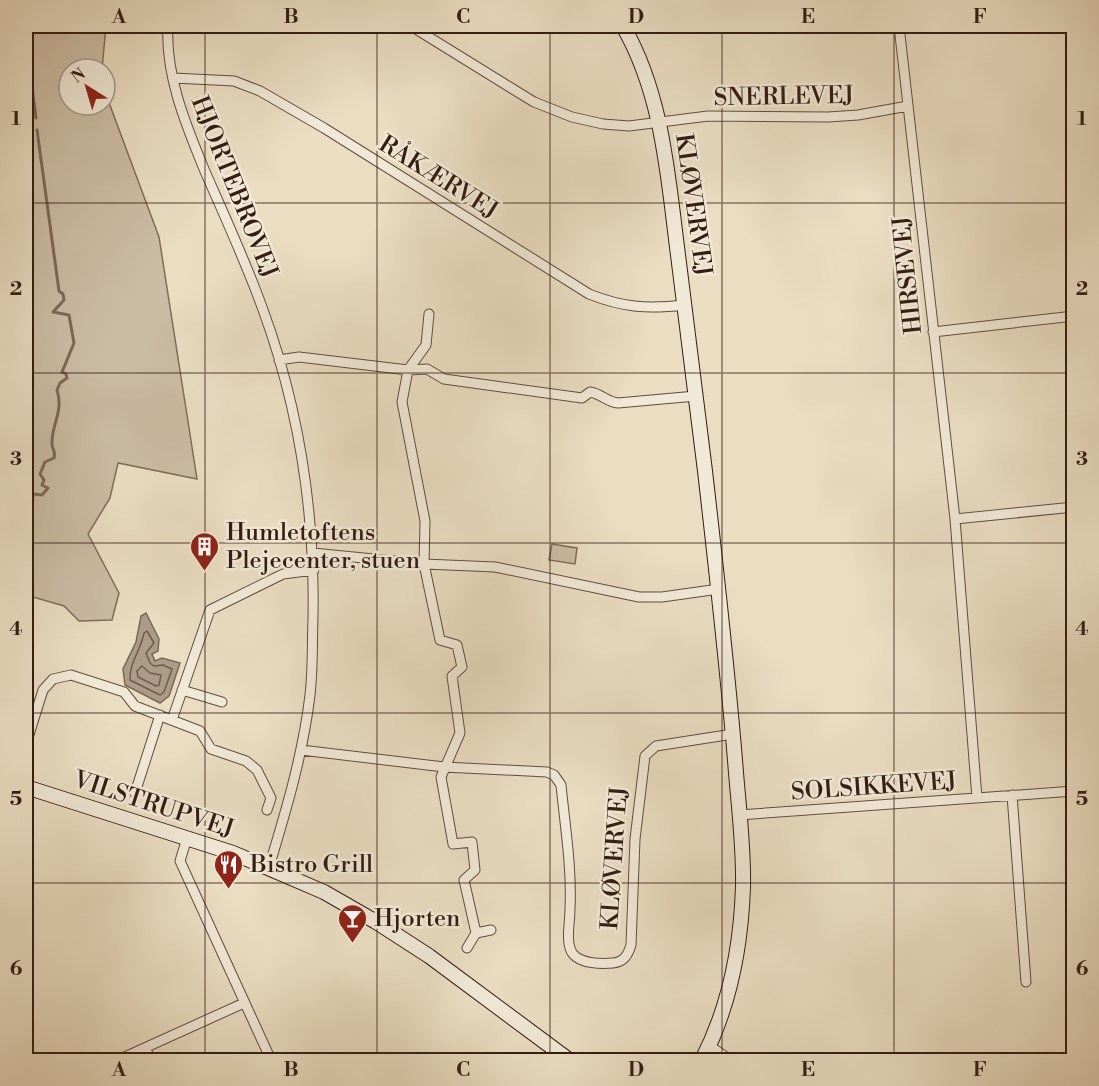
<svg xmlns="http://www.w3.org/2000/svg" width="1099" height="1086" font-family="'Libre Bodoni',serif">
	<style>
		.green { fill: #cbbca4; stroke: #806c5c; stroke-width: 1.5 }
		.water { fill: #ac9b86; stroke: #7c6858; stroke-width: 1.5 }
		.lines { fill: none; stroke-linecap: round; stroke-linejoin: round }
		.shore { stroke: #705c4c; stroke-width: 1.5 }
		.stream { stroke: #7c6858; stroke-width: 3 }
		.street-casing { stroke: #624c3f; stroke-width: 11 }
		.secondary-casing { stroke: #341c13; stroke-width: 16 }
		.street { stroke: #f1e9d7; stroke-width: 9 }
		.secondary { stroke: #f1e9d7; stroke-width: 14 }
		.grid { fill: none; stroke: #341c13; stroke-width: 1.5; stroke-opacity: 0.55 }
		.labels { text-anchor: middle; stroke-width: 5; stroke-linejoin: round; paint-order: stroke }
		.street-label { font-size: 24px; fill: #341c13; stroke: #f1e9d7 }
		.poi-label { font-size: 24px; fill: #341c13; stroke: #f1e9d7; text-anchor: start }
		.neatline { fill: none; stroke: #341c13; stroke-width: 2 }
		.grid-label { font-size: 20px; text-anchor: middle; font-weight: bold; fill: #341c13 }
	</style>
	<rect width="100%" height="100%" fill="#eaddc2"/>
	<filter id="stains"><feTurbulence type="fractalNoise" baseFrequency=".00333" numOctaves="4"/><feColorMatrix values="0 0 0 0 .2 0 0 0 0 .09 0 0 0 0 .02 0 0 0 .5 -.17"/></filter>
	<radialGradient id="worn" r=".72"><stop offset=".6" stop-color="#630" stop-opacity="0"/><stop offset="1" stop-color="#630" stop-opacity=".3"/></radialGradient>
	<path class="green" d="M26 26H106L102 69H69V105H105V92L159 237 197 479 118 463 110 498 88 534 119 593 112 620 79 621 64 606 26 595Z
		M552 544 577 548 575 564 549 560Z"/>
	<path class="water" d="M146 613 159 639 158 651 152 654 155 661 162 658 180 663 169 696 160 703 125 685 123 669 136 642 141 616Z"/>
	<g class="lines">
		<path class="shore" d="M147 631 154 643 146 653 150 663 154 666 163 665 172 669 164 692 160 695 130 680C129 663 141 650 144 633Z
			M142 666 150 673 161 675 159 685 156 686 138 677 137 671Z"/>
		<path class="stream" d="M26 41 36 118
			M26 527 32 515 33 494 42 495 48 488 42 485 44 480 40 474 45 462 54 458C56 451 52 450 52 444 51 425 64 412 57 390L60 383 67 378 66 374 62 372 74 343 69 315 53 312 64 300 63 294 59 291 37 130"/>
		<defs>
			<path id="street" d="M168 26C165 75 186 125 204 169 224 215 245 260 262 307 299 407 315 512 313 618 312 644 313 670 310 695 303 754 286 811 269 867
				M411 26 534 102 572 117 603 124 629 126 708 116 828 117 858 115 908 106
				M899 26 955 519 977 798
				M173 78 234 81 260 91 324 128 589 294C624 308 648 309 685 305
				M429 314 426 345 408 370 402 402 425 521 424 564 440 640 457 645 462 667 452 676 460 733 441 777 453 844 472 842 475 870 464 880 476 933 467 948
				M933 332 1074 316
				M279 360 299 357 408 370 427 369 444 379 582 398 590 392C602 394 607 402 618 403L696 396
				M955 519 1074 507
				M313 553 424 564 495 567 639 597H662L719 589
				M182 690 222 702
				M172 720 210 610 283 574 314 570
				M26 744 43 690 53 679 71 675 124 692 135 706 200 731 211 749 246 761 257 770 271 798 267 810
				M301 750 444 767 547 772 554 775 561 785C565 826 572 868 570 909 570 923 565 944 573 954 581 964 602 964 613 963 624 962 628 955 631 945L635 839 645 756 656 746 733 734
				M135 793 160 715
				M1012 795 1026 982
				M739 815 1074 791
				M187 838 180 861 271 1060
				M476 933 491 930
				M710 1046 730 1060
				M26 1047 32 1060
				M145 1048 151 1060
				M118 1060 244 1003"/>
			<path id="secondary" d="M623 26C663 95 668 178 678 255 687 327 696 399 705 471 716 567 727 663 735 760 738 802 744 845 743 887 741 946 729 1008 702 1060
				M26 787 233 853 324 892 378 923 429 956 569 1060"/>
		</defs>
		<use href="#street" class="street-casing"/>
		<use href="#secondary" class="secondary-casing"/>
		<use href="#street" class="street"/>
		<use href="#secondary" class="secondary"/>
	</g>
	<path class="grid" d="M205 26V1060M377 26V1060M550 26V1060M722 26V1060M894 26V1060M26 203H1074M26 373H1074M26 543H1074M26 713H1074M26 883H1074"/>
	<defs>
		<symbol id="building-pin" viewBox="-11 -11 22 30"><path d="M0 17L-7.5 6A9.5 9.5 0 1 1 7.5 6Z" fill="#8f2418" stroke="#f1e9d7"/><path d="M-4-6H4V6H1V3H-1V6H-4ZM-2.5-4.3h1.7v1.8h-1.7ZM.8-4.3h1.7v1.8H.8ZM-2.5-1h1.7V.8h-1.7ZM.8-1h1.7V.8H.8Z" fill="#fff"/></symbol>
		<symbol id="restaurant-pin" viewBox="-11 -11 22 30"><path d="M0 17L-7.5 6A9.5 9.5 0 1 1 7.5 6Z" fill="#8f2418" stroke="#f1e9d7"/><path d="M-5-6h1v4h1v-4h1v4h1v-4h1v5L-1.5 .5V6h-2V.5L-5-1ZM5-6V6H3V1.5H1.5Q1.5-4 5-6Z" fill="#fff"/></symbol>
		<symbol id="bar-pin" viewBox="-11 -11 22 30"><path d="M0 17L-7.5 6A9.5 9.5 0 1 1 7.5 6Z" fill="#8f2418" stroke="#f1e9d7"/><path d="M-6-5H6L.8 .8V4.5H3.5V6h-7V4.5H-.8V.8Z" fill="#fff"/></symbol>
	</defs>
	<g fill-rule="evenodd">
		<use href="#building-pin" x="188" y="530" width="33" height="45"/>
		<use href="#restaurant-pin" x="212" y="848" width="33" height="45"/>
		<use href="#bar-pin" x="336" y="902" width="33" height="45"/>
	</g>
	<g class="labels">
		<g class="street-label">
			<text transform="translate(784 96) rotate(-1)" y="8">SNERLEVEJ</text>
			<text transform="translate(439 177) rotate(32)" y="8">RÅKÆRVEJ</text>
			<text transform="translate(235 187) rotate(68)" y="8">HJORTEBROVEJ</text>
			<text transform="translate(694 205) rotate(82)" y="8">KLØVERVEJ</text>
			<text transform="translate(907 275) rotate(-96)" y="8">HIRSEVEJ</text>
			<text transform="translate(874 786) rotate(-4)" y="8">SOLSIKKEVEJ</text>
			<text transform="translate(154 804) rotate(18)" y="8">VILSTRUPVEJ</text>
			<text transform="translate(614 858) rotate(-86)" y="8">KLØVERVEJ</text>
		</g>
		<g class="poi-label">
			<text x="226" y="540">Humletoftens<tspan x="226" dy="28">Plejecenter, stuen</tspan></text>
			<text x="250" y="872">Bistro Grill</text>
			<text x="374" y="926">Hjorten</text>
		</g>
	</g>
	<rect width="1099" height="1086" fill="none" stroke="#eaddc2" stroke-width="66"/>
	<g transform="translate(87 87) rotate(323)"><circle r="28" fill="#f1e9d7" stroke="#a59789" stroke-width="1.5"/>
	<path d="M0-4.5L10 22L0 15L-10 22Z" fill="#8f2418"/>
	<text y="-9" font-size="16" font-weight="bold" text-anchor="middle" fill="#341c13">N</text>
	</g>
	<rect x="33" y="33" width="1033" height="1020" class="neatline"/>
	<g class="grid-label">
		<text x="119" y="23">A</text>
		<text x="291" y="23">B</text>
		<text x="463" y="23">C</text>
		<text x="636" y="23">D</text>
		<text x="808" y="23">E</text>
		<text x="980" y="23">F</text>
		<text x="16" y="125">1</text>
		<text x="1082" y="125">1</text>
		<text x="16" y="295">2</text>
		<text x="1082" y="295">2</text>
		<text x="16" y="465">3</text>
		<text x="1082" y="465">3</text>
		<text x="16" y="635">4</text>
		<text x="1082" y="635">4</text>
		<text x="16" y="805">5</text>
		<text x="1082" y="805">5</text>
		<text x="16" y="975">6</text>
		<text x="1082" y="975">6</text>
		<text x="119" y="1076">A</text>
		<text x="291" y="1076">B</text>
		<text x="463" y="1076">C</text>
		<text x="636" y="1076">D</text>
		<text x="808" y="1076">E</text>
		<text x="980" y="1076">F</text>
	</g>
	<rect width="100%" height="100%" filter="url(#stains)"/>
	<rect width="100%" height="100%" fill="url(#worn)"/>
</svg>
